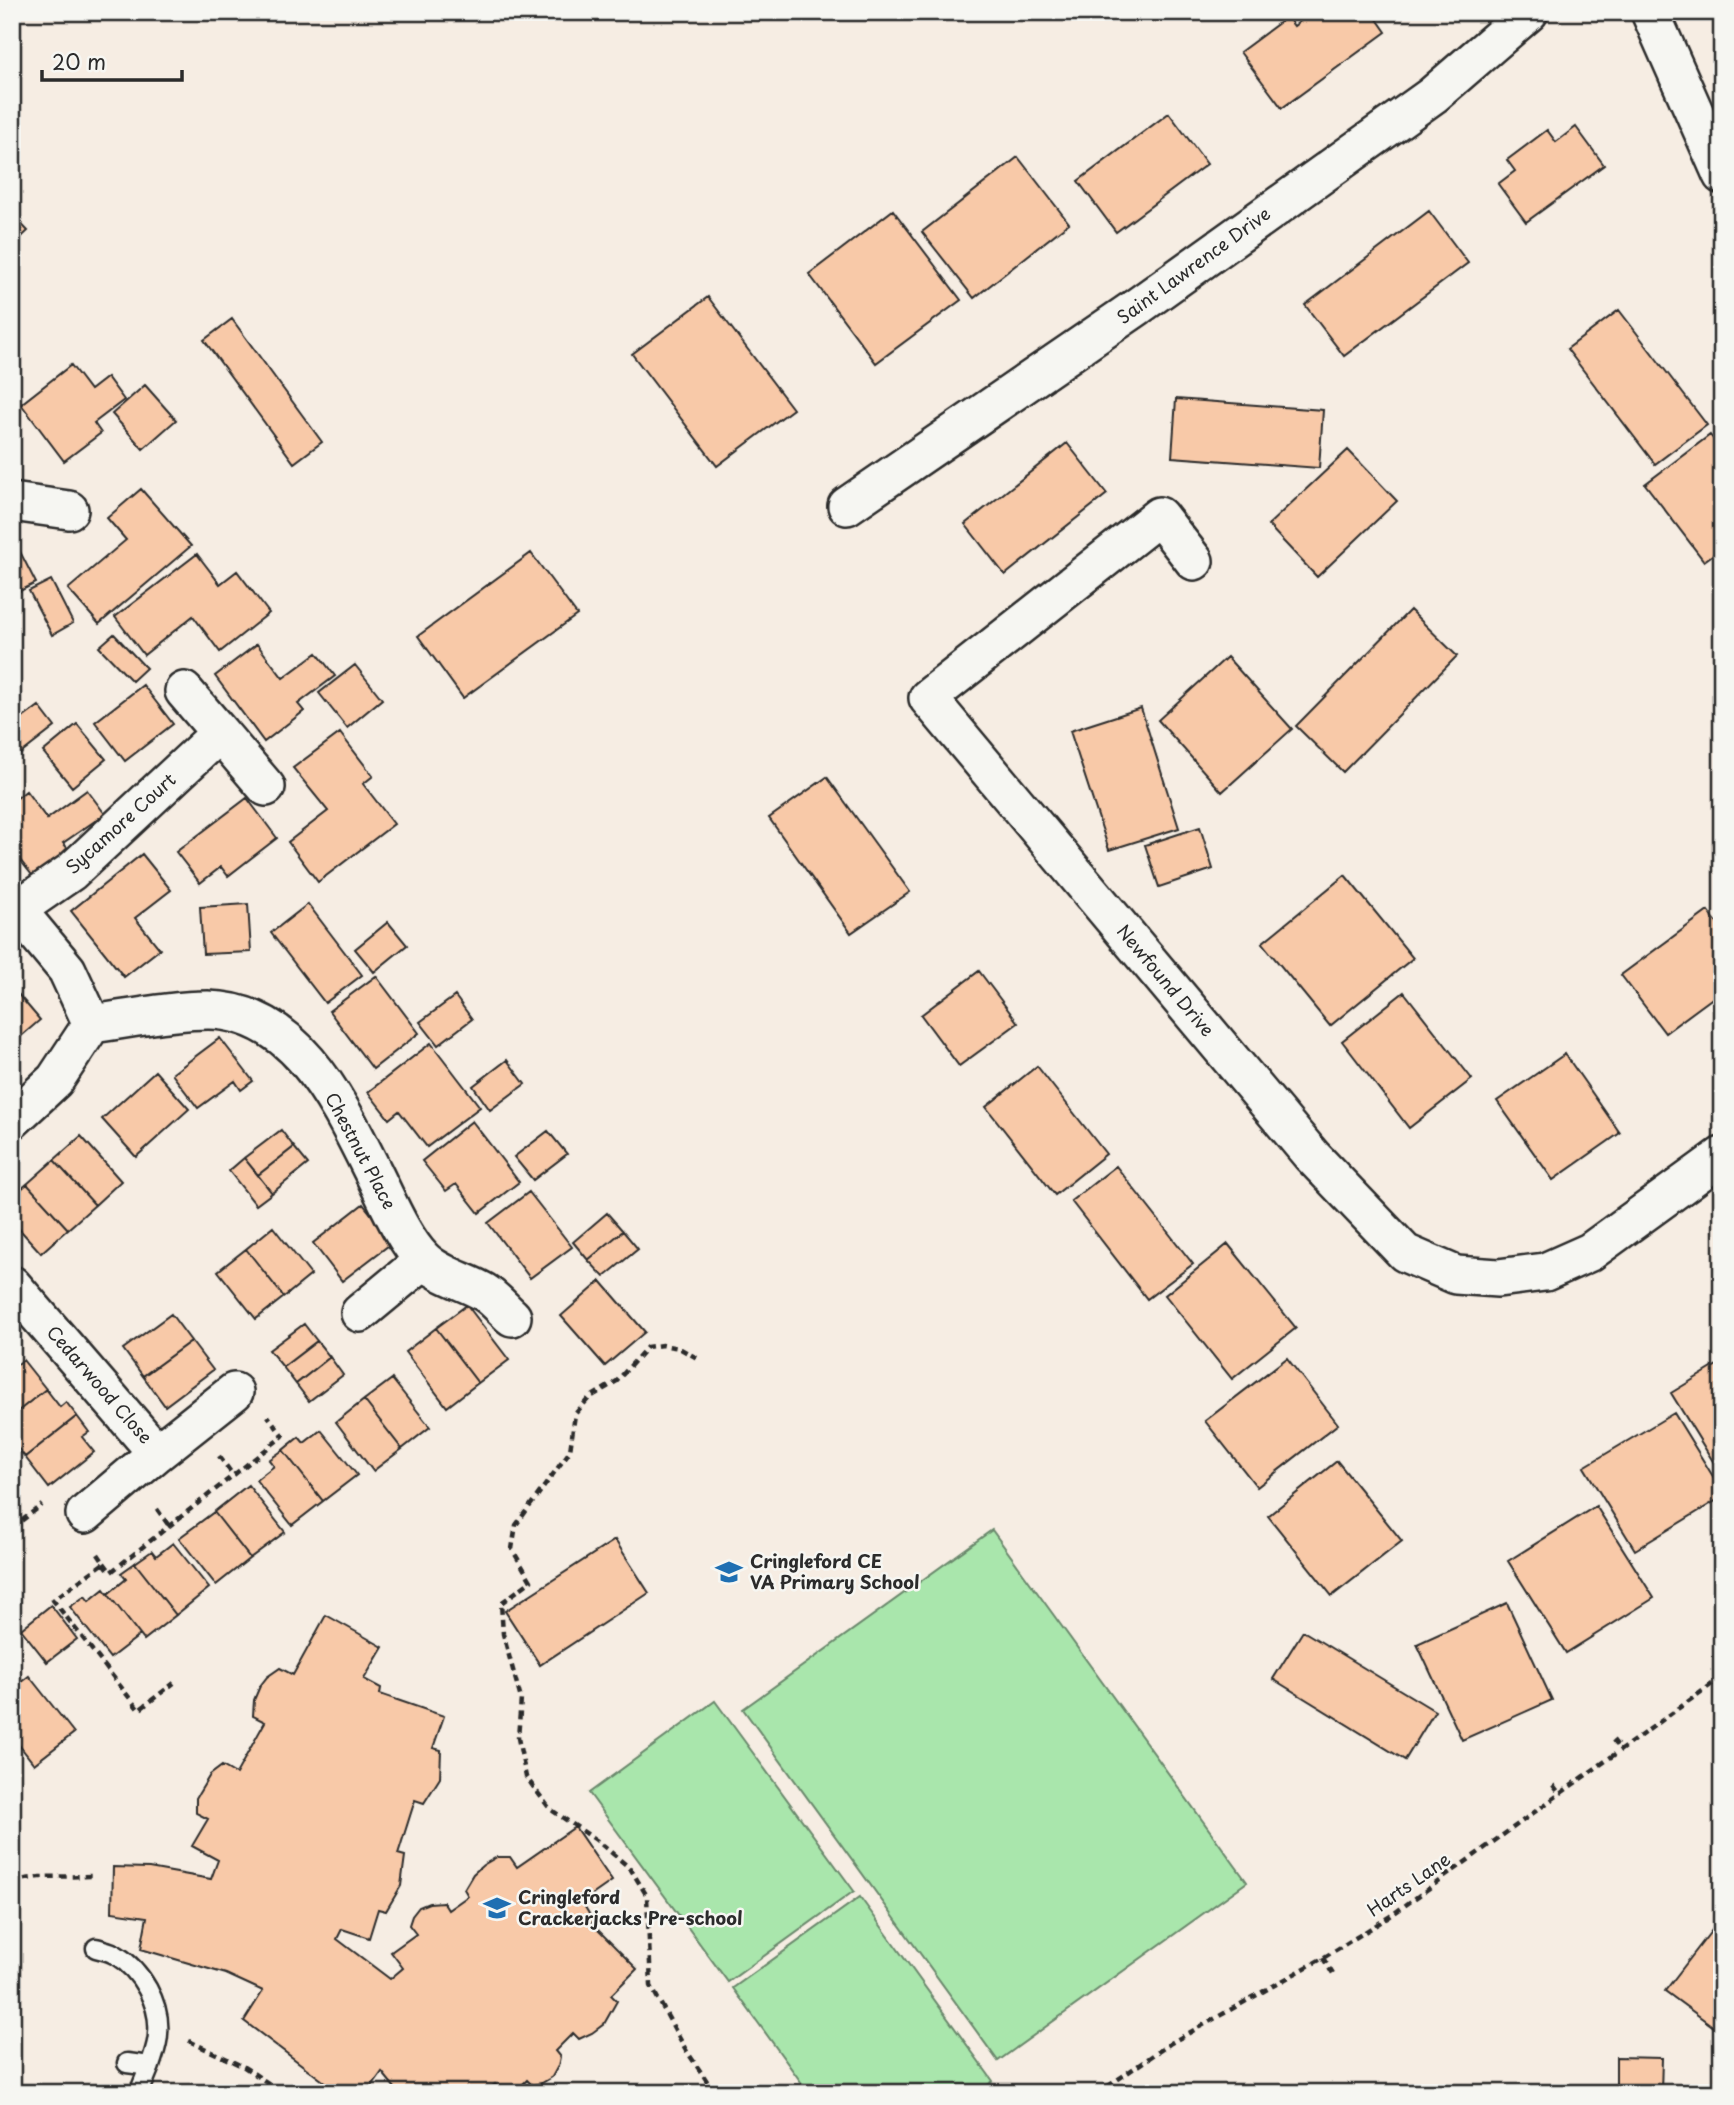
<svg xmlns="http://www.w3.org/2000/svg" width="1734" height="2105" font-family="'Playpen Sans',sans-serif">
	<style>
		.green { fill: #a9e6ac; stroke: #6a886c; stroke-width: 2 }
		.building { fill: #f8c9a8; stroke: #2b2b2b; stroke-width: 2 }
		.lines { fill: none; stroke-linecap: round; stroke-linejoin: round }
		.lane-casing { stroke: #2b2b2b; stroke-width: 23 }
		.street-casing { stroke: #2b2b2b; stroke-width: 42 }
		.path { stroke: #2b2b2b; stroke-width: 4.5; stroke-dasharray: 7 5; stroke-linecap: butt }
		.lane { stroke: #f6f6f2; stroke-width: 18 }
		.street { stroke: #f6f6f2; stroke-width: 37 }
		.labels { text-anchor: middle; stroke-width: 5; stroke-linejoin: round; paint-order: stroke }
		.street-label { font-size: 18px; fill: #2b2b2b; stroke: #f6f6f2 }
		.poi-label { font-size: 18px; font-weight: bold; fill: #2b2b2b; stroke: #f6f6f2; text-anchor: start }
	</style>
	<rect width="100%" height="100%" fill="#f6ede3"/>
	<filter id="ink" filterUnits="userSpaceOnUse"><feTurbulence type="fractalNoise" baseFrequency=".0143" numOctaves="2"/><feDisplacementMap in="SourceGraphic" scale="14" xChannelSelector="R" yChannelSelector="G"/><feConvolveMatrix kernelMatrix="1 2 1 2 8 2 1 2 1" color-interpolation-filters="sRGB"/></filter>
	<g filter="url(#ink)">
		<path class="green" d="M992 1530 1247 1882 998 2061 743 1709Z
			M715 1701 854 1891 728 1982 589 1793Z
			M860 1897 993 2081 977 2093H809L733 1988Z"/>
		<path class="building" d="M1312 12H1372L1386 32 1282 108 1240 52 1287 17 1294 26Z
			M1169 113 1207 164 1116 232 1078 181Z
			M1576 127 1604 165 1526 222 1498 184 1515 171 1507 160 1547 130 1556 142Z
			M1018 157 1069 223 974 298 922 232Z
			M893 210 961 300 876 363 809 274Z
			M1429 211 1468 263 1344 356 1305 305Z
			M12 214 28 231 12 246Z
			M708 297 793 409 717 466 632 354Z
			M1619 310 1707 425 1655 464 1567 349Z
			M232 319 322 442 294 463 204 340Z
			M71 365 90 390 107 377 124 400 94 423 101 433 64 461 21 404Z
			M145 385 176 420 143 449 112 414Z
			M1176 399 1323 410 1319 468 1172 457Z
			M1710 435 1722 450V548L1704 561 1645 484Z
			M1067 443 1107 494 1005 575 965 524Z
			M1348 450 1397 501 1317 577 1268 525Z
			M141 489 191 546 99 624 68 589 126 540 107 518Z
			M12 536 36 583 12 595Z
			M531 553 577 615 463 698 418 636Z
			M197 554 220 584 237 571 269 613 220 652 193 616 144 655 115 617Z
			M51 580 73 623 52 635 29 591Z
			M1410 610 1457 656 1343 772 1296 726Z
			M114 634 146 668 132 681 99 647Z
			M257 644 283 678 317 653 335 676 298 704 304 711 264 742 215 676Z
			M1227 657 1292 729 1222 792 1158 720Z
			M355 665 382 699 347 728 319 693Z
			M143 685 173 724 125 761 95 722Z
			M39 706 55 727 19 755 12 746V726Z
			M1141 708 1179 828 1109 850 1070 731Z
			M77 724 106 759 72 787 43 752Z
			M340 733 373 776 363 784 394 824 318 882 288 842 328 811 293 768Z
			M827 777 910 892 851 933 769 818Z
			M87 790 105 814 63 843 70 851 36 880 12 850V802L26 791 47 819Z
			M247 798 277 838 228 876 221 867 200 883 176 852Z
			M1200 827 1213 869 1159 887 1145 845Z
			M1722 837V856L1713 843Z
			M142 854 171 890 135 918 160 949 124 977 71 911Z
			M1345 875 1413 958 1330 1026 1262 943Z
			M248 904 251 952 203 954 200 907Z
			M308 904 362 975 325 1003 271 933Z
			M1708 911 1722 929V991L1665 1033 1621 975Z
			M388 922 407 945 374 972 355 949Z
			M979 971 1018 1023 959 1066 921 1015Z
			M376 976 419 1033 373 1069 329 1011Z
			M12 987 40 1020 12 1044Z
			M1404 992 1472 1079 1409 1128 1342 1041Z
			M455 996 472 1019 438 1045 420 1022Z
			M220 1038 253 1081 241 1090 235 1081 198 1108 172 1074Z
			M431 1043 480 1107 427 1147 399 1111 389 1119 368 1092Z
			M1565 1054 1620 1133 1553 1180 1497 1101Z
			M507 1060 525 1084 490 1110 473 1086Z
			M1037 1066 1106 1154 1055 1195 986 1107Z
			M155 1071 189 1109 136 1157 102 1119Z
			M472 1121 519 1182 479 1213 456 1184 446 1191 422 1161Z
			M281 1130 294 1147 258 1175 244 1158Z
			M548 1131 567 1154 533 1180 514 1157Z
			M81 1136 121 1181 95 1205 54 1160Z
			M294 1147 308 1164 272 1193 258 1175Z
			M244 1158 272 1193 256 1205 229 1171Z
			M54 1160 95 1205 68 1229 27 1184Z
			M1116 1166 1193 1264 1147 1299 1071 1201Z
			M27 1184 68 1229 41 1253 12 1221V1197Z
			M529 1192 572 1247 530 1278 488 1223Z
			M363 1204 393 1242 342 1281 313 1243Z
			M607 1213 623 1231 588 1260 573 1242Z
			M273 1227 311 1275 284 1297 246 1249Z
			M623 1231 638 1249 604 1277 588 1260Z
			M1228 1244 1296 1328 1232 1379 1165 1295Z
			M246 1249 284 1297 256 1319 218 1271Z
			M601 1281 645 1332 605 1366 561 1316Z
			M467 1305 509 1360 478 1383 436 1328Z
			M171 1314 191 1341 143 1376 123 1349Z
			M304 1324 317 1341 283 1367 269 1350Z
			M436 1328 478 1383 447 1407 405 1352Z
			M191 1341 213 1370 165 1406 143 1376Z
			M317 1341 330 1357 296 1384 283 1367Z
			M330 1357 343 1375 309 1401 296 1384Z
			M1287 1358 1338 1424 1257 1487 1205 1421Z
			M23 1360 46 1389 12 1416V1369Z
			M1722 1362V1470L1719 1471 1671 1393Z
			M392 1379 430 1427 402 1449 364 1400Z
			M46 1389 60 1407 66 1402 77 1416 25 1457 12 1441V1416Z
			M364 1400 402 1449 373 1471 336 1422Z
			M1674 1413 1722 1491V1497L1635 1550 1584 1467Z
			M77 1416 89 1432 82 1437 94 1452 49 1488 25 1457Z
			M321 1430 357 1475 323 1501 283 1450 299 1437 304 1443Z
			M283 1450 323 1501 292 1525 256 1480 274 1466 269 1460Z
			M1337 1461 1402 1541 1332 1596 1268 1516Z
			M248 1485 285 1532 250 1558 214 1512Z
			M1596 1506 1654 1598 1566 1653 1508 1561Z
			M214 1512 250 1558 216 1585 179 1538Z
			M615 1540 649 1593 540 1665 505 1611Z
			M173 1543 209 1588 176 1615 135 1563 152 1551 156 1556Z
			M135 1563 176 1615 144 1640 108 1594 126 1579 121 1573Z
			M104 1589 140 1635 110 1658 70 1607 85 1596 89 1601Z
			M1507 1603 1552 1700 1462 1740 1417 1644Z
			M51 1605 77 1639 47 1662 21 1629Z
			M326 1615 383 1647 364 1679 381 1688 380 1694 444 1716 433 1748 441 1750 440 1778 424 1803 415 1800 398 1854 405 1856 401 1886 386 1911 378 1909 369 1938 342 1929 337 1939 390 1979 403 1968 391 1952 416 1934 409 1925 412 1916 419 1907 429 1903 443 1902 448 1910 468 1896 464 1889 473 1874 483 1865 497 1857H510L517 1867 575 1827 612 1881 582 1902 594 1922 591 1923 637 1969 611 1995 617 2001 604 2024 592 2033 579 2039 573 2033 555 2051 560 2057 558 2066 552 2077 542 2083 532 2085 527 2080 514 2093H504L495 2084 485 2091 486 2093H399L382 2072 367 2093H339L244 2021 263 1991 226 1974 141 1949 147 1917 112 1912 113 1867 149 1868 211 1879 218 1860 192 1846 208 1819 196 1813V1798L210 1775 222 1766 236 1774 265 1722 253 1716 254 1700 260 1686 267 1677 280 1668 293 1675Z
			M1303 1631 1435 1711 1405 1760 1273 1679Z
			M29 1676 74 1733 34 1764 12 1736V1689Z
			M1719 1921 1722 1923V2033L1665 1991Z
			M1616 2057 1662 2058 1661 2093H1616Z
			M669 2085 671 2093H633Z"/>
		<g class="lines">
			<defs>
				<path id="lane" d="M96 1948C102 1950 110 1951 116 1955 141 1970 161 2004 158 2034 158 2044 153 2056 150 2066L127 2063
					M139 2093 150 2066"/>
				<path id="street" d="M1650 12 1722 175
					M12 502 69 510
					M847 506 1137 307 1433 95 1529 12
					M1194 561 1159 516 928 698 1312 1156 1405 1253 1456 1275 1498 1278 1545 1272 1590 1252 1722 1156
					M220 733 266 787
					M12 904 67 970 92 1024 55 1080 12 1120
					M16 910 71 872 220 733 184 691
					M92 1024C128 1019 172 1010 208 1010 297 1011 339 1104 373 1172 386 1198 403 1239 423 1259 439 1275 465 1281 484 1292 494 1298 503 1309 512 1317
					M12 1285 157 1453 234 1392
					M360 1313 424 1260
					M85 1514 157 1453"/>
			</defs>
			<use href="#lane" class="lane-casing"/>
			<use href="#street" class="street-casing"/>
			<path class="path" d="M697 1358 679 1348 662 1345 647 1347 617 1381 589 1398 575 1414 570 1451 516 1525 512 1549 531 1581 501 1603 503 1634 521 1699 518 1738 526 1777 550 1809 596 1840 630 1868 647 1896 651 1986 686 2050 711 2087 718 2093
				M219 1456 233 1475
				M157 1509 169 1526
				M12 1528 42 1505
				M98 1554 104 1563 53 1600 139 1710 174 1683
				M104 1563 111 1572 283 1436 268 1416
				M1613 1740 1621 1750
				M1553 1785 1560 1794
				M12 1881 40 1877 91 1876
				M1323 1958 1334 1976
				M189 2041 244 2067 283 2093
				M1098 2093 1171 2043 1323 1958 1389 1917 1722 1677"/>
			<use href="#lane" class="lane"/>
			<use href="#street" class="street"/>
		</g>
	</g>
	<defs>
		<symbol id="school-bare" viewBox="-9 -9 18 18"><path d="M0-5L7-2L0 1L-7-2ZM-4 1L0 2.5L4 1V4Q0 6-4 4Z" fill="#1f6fb2" stroke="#f6f6f2" stroke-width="2.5" paint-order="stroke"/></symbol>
	</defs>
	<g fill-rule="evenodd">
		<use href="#school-bare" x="710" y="1553" width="38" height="38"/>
		<use href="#school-bare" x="478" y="1889" width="38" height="38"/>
	</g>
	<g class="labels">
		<g class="street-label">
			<text transform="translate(1194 266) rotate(-36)" y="6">Saint Lawrence Drive</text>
			<text transform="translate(121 824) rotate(-42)" y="6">Sycamore Court</text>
			<text transform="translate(1165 981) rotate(50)" y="6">Newfound Drive</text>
			<text transform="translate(360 1151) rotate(62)" y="6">Chestnut Place</text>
			<text transform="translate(99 1385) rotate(49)" y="6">Cedarwood Close</text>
			<text transform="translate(1409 1885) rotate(-35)" y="6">Harts Lane</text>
		</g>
		<g class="poi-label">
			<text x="750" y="1568">Cringleford CE<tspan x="750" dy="21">VA Primary School</tspan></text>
			<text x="518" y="1904">Cringleford<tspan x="518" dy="21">Crackerjacks Pre-school</tspan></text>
		</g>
	</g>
	<rect width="1734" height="2105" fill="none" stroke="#f6f6f2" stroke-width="42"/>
	<rect x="21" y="21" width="1692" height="2063" fill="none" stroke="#2b2b2b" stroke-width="2.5" filter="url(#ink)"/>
	<path d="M42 70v10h140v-10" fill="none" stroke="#2b2b2b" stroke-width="3.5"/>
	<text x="52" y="70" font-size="21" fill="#2b2b2b" stroke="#f6f6f2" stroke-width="5" paint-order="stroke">20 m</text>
</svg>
